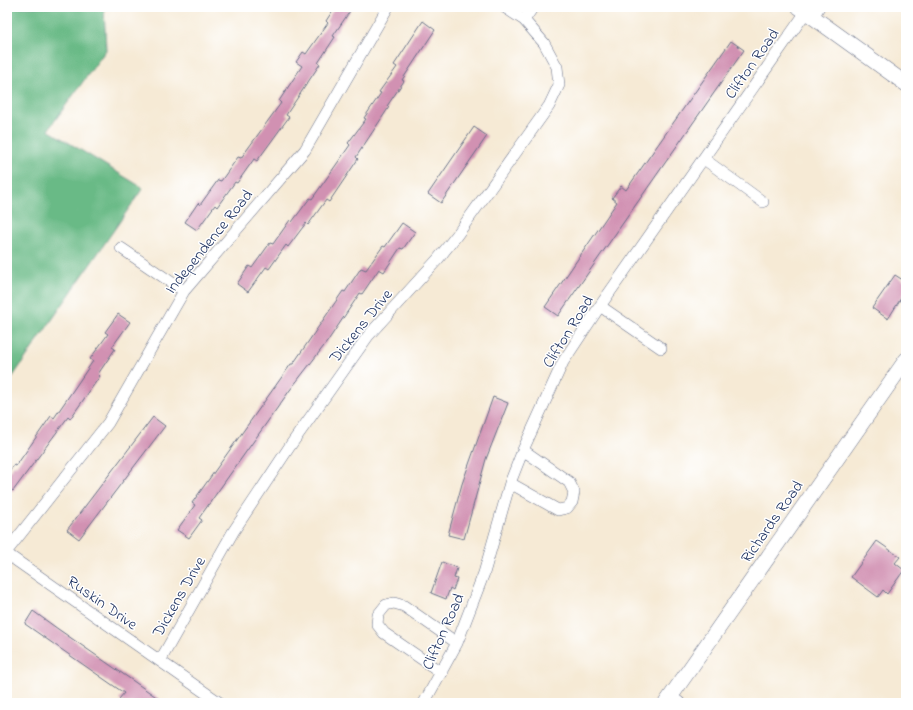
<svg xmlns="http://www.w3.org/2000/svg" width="913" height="710" font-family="'Indie Flower',sans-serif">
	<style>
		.forest { fill: #69ba86; stroke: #427472 }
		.building { fill: #d191b2 }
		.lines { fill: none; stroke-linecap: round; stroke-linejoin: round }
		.street-casing { stroke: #687088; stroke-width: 12 }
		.secondary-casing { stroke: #687088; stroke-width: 16 }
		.street { stroke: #fff; stroke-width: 11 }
		.secondary { stroke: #fff; stroke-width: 15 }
		.labels { text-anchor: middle; stroke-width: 3; stroke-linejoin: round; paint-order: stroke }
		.street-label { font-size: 16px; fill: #1b2f5e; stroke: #fff }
	</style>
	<rect width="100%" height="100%" fill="#fff"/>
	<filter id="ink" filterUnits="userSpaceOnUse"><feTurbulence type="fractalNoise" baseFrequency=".025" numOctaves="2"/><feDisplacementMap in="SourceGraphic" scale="8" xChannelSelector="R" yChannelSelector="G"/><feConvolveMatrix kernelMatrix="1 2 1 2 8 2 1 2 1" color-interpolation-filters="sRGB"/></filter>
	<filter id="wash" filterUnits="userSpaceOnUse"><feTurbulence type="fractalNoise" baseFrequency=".012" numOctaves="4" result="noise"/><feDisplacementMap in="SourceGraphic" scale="16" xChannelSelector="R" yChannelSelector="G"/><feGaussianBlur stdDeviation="0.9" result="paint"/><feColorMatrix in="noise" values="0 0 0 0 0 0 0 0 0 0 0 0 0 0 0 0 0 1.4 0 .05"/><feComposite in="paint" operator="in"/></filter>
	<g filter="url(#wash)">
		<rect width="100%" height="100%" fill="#f6ead5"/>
		<path class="forest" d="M7 7H104L106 50 48 130 143 188 7 385Z"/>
		<g id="blocks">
			<path class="building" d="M335 7H345L350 11 333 36 335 37 318 63 320 64 286 115 289 117 257 161 254 159 237 183 235 182 217 207 215 205 197 230 185 222 198 203 200 205 218 180 221 181 238 157 241 158 281 103 279 101 302 66 296 62 303 52 306 54 328 23 326 21Z
				M423 21 435 30 402 80 404 81 387 106 389 107 356 157 358 159 329 202 326 200 308 225 306 223 288 247 286 245 269 269 266 267 248 292 237 284 249 266 252 268 270 243 273 244 290 220 292 222 310 198 312 199 329 175 350 145 348 143 366 119 364 118 381 93 379 92 397 67 394 65Z
				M731 41 744 50 558 316 545 307 617 202 612 198 621 186 626 190Z
				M474 127 487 136 441 203 428 194Z
				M402 223 415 232 403 249 400 248 384 272 379 269 362 294 360 293 327 342 290 390 199 518 202 520 189 538 177 530 195 505 192 503 274 388 291 364H293L343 291 345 292 361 268 366 270 383 246 385 247Z
				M895 275 906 282V290L888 319 872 308Z
				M118 314 130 322 112 347 115 349 98 374 100 376 70 419 68 417 13 491 7 487V475L14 465 16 466 51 416 54 418 76 386 93 361 90 359 108 334 105 332Z
				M493 397 508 403 486 459 464 539 448 535 462 484Z
				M153 417 165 426 79 539 67 530Z
				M877 541 900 557 895 563 904 570 887 594 883 590 878 597 851 577Z
				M442 562 457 568 454 578 457 579 453 590 450 588 446 599 431 593Z
				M33 611 58 629 165 703H125L119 699 124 693 25 624Z"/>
		</g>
	</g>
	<g filter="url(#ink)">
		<use href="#blocks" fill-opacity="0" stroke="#687088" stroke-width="1"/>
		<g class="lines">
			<defs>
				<path id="street" d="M813 17 819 7
					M524 20 533 7
					M704 159 763 202
					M121 248 184 291
					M600 306 661 348
					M510 483 558 510 567 508 572 502 574 492 569 482 523 450
					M7 551 108 423 184 291 305 150 388 7
					M7 554 220 703
					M160 661 233 532 290 446 368 336 438 259 457 235 549 106 559 85 557 67 544 43 524 20 504 7
					M442 673 384 633 377 624 378 615 386 605 394 603 404 606 457 643
					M671 696 680 703
					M424 703 457 643 484 573 510 483 523 450 563 362 600 306 806 12"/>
				<path id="secondary" d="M799 7 906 84
					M666 703 906 360"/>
			</defs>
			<use href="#street" class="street-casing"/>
			<use href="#secondary" class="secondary-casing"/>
			<use href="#street" class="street"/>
			<use href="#secondary" class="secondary"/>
		</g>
	</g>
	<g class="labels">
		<g class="street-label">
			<text transform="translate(751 63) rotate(-55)" y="6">Clifton Road</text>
			<text transform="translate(208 241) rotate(-51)" y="6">Independence Road</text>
			<text transform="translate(360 325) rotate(-51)" y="6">Dickens Drive</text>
			<text transform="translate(567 331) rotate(-58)" y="6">Clifton Road</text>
			<text transform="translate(771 521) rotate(-55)" y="6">Richards Road</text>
			<text transform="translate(178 596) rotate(-60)" y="6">Dickens Drive</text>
			<text transform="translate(103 602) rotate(35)" y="6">Ruskin Drive</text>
			<text transform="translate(442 631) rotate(-66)" y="6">Clifton Road</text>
		</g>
	</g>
	<rect width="913" height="710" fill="none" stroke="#fff" stroke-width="24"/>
</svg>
